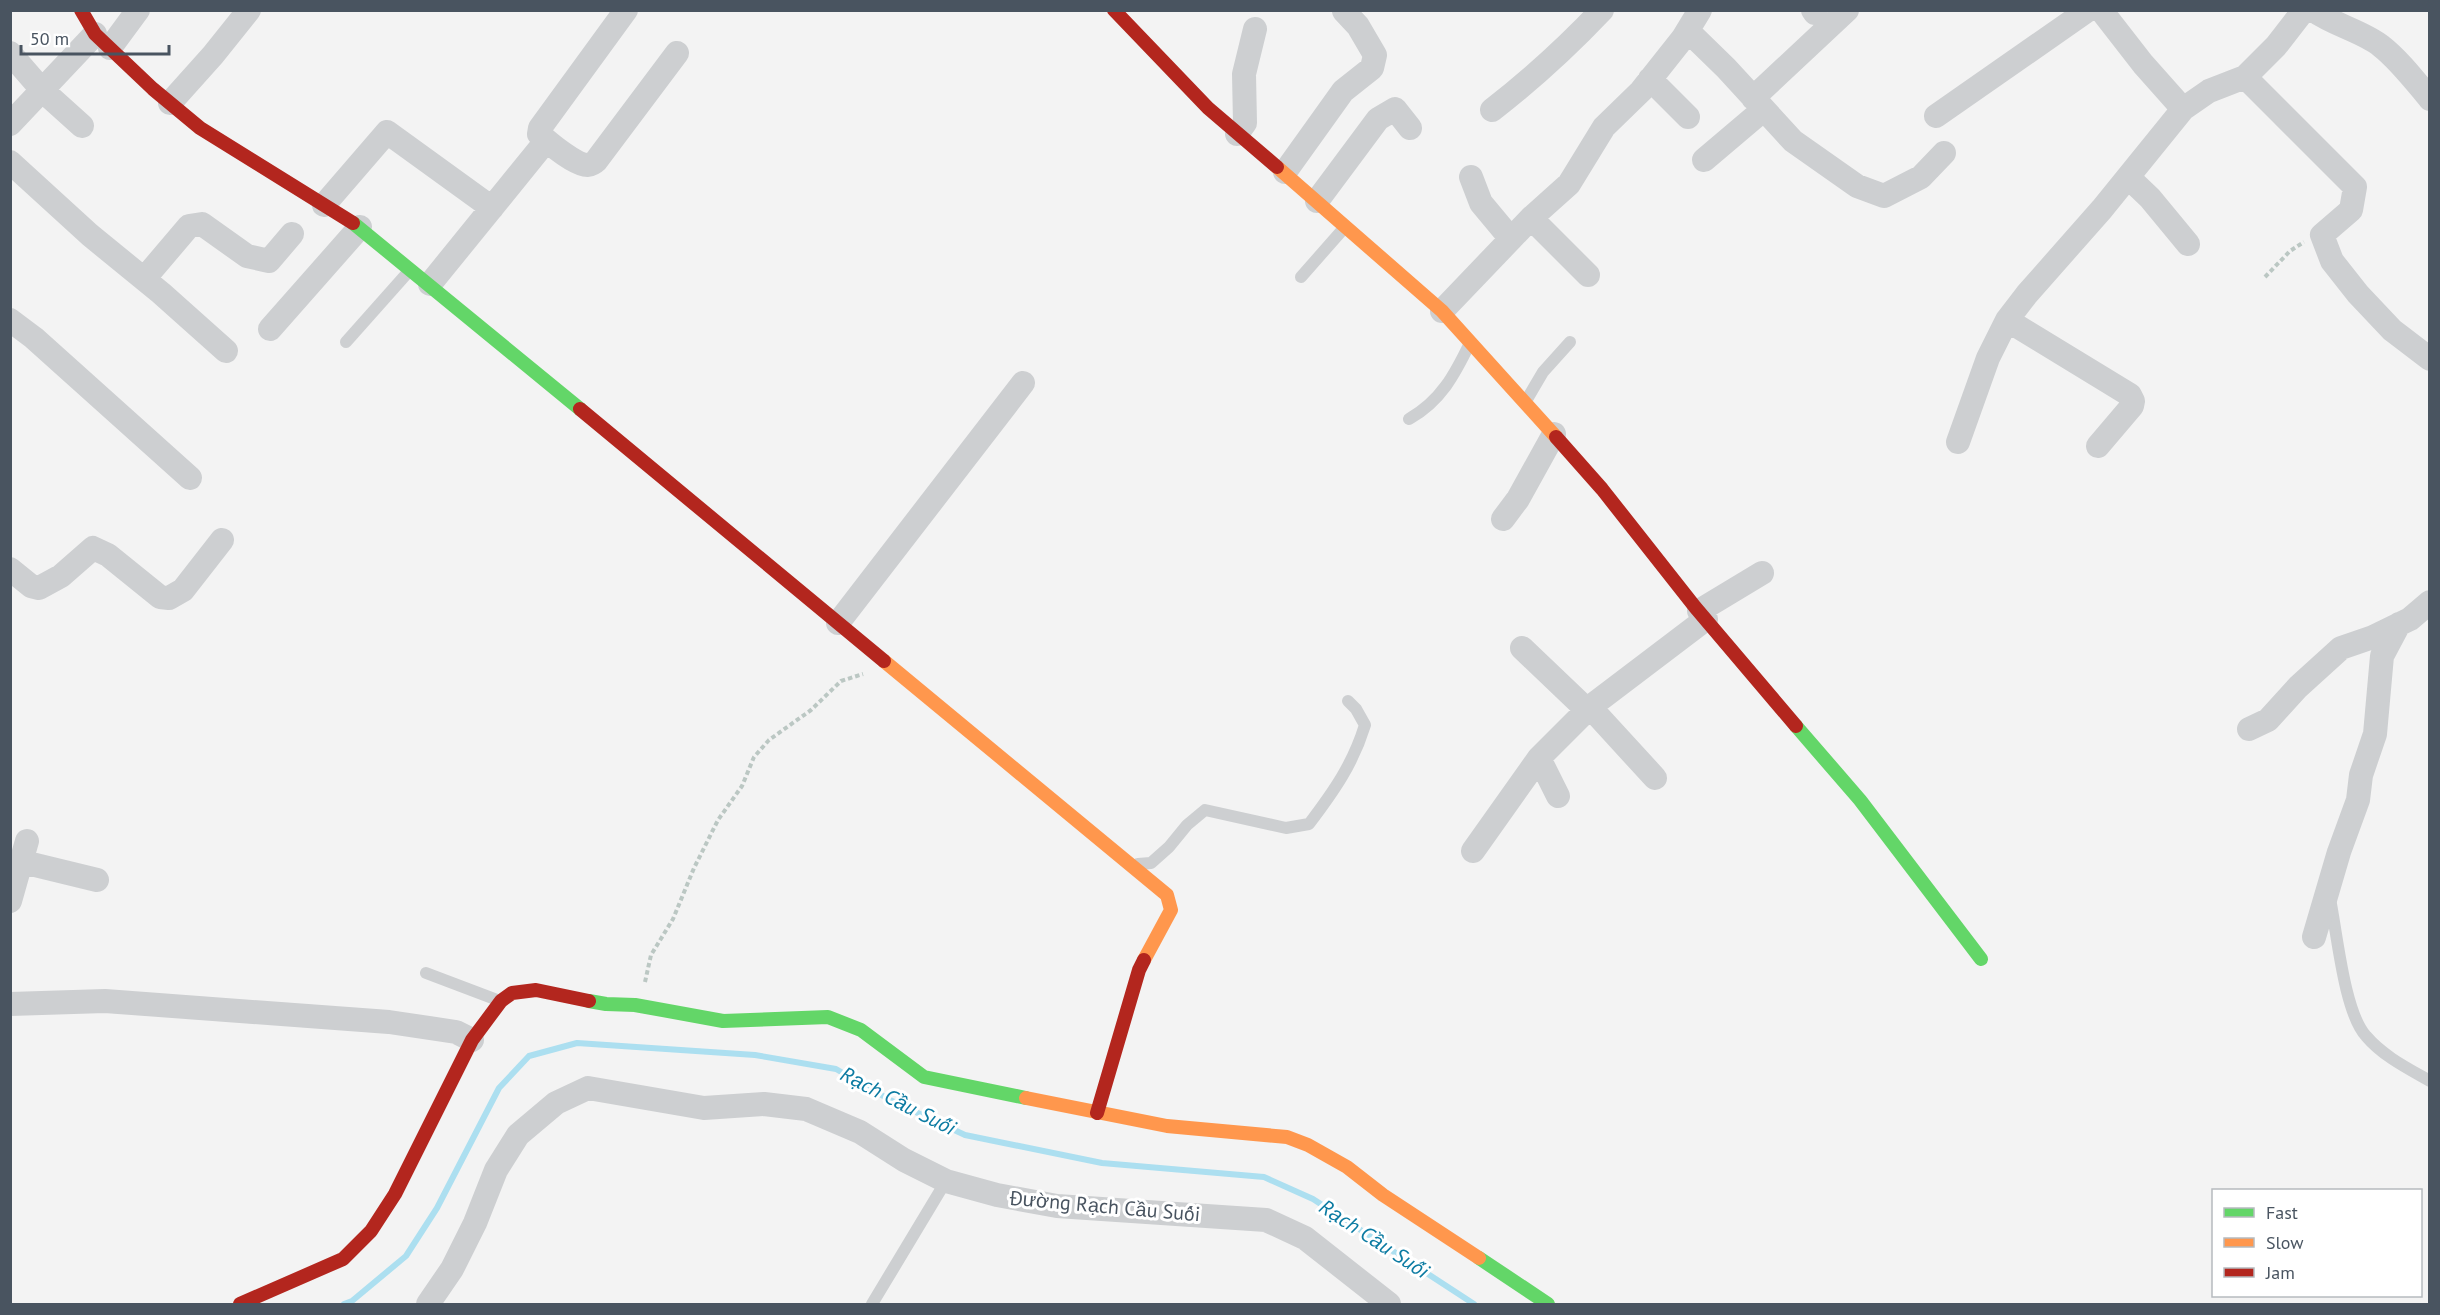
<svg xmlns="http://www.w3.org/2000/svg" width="2440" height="1315" font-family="'PT Sans',sans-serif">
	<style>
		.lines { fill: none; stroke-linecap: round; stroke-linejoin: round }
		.stream { stroke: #acdff0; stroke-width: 6 }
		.path { stroke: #bbc7c3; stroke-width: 4; stroke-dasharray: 4.5 3; stroke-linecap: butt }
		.lane { stroke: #cdcfd1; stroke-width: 12 }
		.street { stroke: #cdcfd1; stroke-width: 24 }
		.fast { stroke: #63d668; stroke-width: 14 }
		.slow { stroke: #ff974d; stroke-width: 14 }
		.jam { stroke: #b3261e; stroke-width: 14 }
		.labels { text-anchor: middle; stroke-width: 6; stroke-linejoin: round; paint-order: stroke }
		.street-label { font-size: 20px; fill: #495460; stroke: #fff }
		.water-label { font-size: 21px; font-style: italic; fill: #0c7ba2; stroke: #fff }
	</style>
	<rect width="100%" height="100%" fill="#f3f3f3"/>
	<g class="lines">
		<path class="stream" d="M344 1304 352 1301 406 1256 437 1208 499 1088 529 1056 577 1043 755 1055 836 1069 890 1100 965 1135 1102 1163 1264 1177 1313 1199 1474 1304"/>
		<path class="path" d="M2265 277 2290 251 2304 242
			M645 982 651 955 673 919 694 868 718 820 742 786 754 757 769 740 811 710 841 681 863 674"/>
		<path class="lane" d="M1301 277 1345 227
			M346 342 410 270
			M1526 401 1543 372 1570 342
			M1409 419C1441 401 1455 374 1470 343
			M1138 864 1151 863 1169 847 1187 825 1205 810 1286 828 1309 824C1334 791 1353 764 1365 725L1356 709 1348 701
			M2330 899C2337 932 2344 1012 2366 1036 2383 1056 2407 1068 2430 1081
			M426 973 500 1001
			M872 1304 946 1181"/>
		<path class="street" d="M626 10 540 128 539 134C548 142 576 166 588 165 590 165 595 162 596 161L677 53
			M1813 10 1815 13
			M2101 10 2143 64 2183 109
			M2313 10C2334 25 2364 32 2381 46 2399 60 2415 81 2430 99
			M1688 31 1726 68 1793 141 1857 186 1884 196 1921 177 1944 153
			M110 48 138 10
			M10 53 42 90 82 126
			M2245 77 2355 187 2351 210 2322 235 2332 261 2358 294 2392 330 2430 359
			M1650 79 1688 117
			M1753 98 1847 10
			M170 103 213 55 249 10
			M1492 110C1532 79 1567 47 1602 10
			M1936 116 2088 10
			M10 124 95 34
			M1237 134 1245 123 1244 74 1255 29
			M1704 160 1763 110
			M10 162 90 235 161 293 226 351
			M1285 172 1343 91 1372 68 1375 55 1358 26 1344 11
			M1471 177 1481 203 1511 239
			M2128 177 2150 198 2188 244
			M1317 201 1378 119 1395 109 1410 128
			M324 205 387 132 492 208
			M1531 218 1588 275
			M144 279 189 226 202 224 247 256 269 261 292 234
			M430 284 546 141
			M1442 311 1531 218 1569 184 1604 127 1641 91 1683 38 1700 10
			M10 320 34 338 190 478
			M2007 320 2130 395 2133 401 2132 406 2098 446
			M270 329 360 227
			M1958 442 1988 358 2007 320 2027 294 2102 209 2183 109 2209 91 2245 77 2276 46 2304 10
			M1503 519 1518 499 1554 434
			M10 569 31 586 39 588 61 576 93 548 108 555 160 597 169 598 183 590 222 540
			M1699 611 1762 573
			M838 623 1023 383
			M1522 648 1587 710
			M1590 707 1655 778
			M2249 729 2268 720 2298 687 2341 648 2373 637 2410 619 2430 602
			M1558 796 1539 758 1590 707 1706 619
			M1473 851 1539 758
			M23 862 97 880
			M10 901 27 841
			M2314 937 2339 852 2358 800 2361 775 2375 734 2382 656 2399 624
			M10 1004 105 1001 389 1022 456 1032 472 1040
			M428 1304 452 1269 475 1223 496 1170 518 1135 556 1103 588 1088 704 1108 764 1104 806 1109 860 1132 904 1160 946 1181 997 1195 1057 1206 1266 1220 1305 1238 1389 1304"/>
		<path class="fast" d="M353 223 580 409
			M1796 726 1860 800 1981 959
			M589 1001 606 1004 635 1005 723 1021 828 1017 861 1030 924 1077 1026 1098
			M1479 1258 1548 1304"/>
		<path class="slow" d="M1277 167 1442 311 1556 437
			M884 661 1167 895 1171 910 1144 960
			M1026 1098 1167 1126 1287 1137 1308 1145 1347 1167 1383 1195 1479 1258"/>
		<path class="jam" d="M81 10 95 34 153 89 200 128 353 223
			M1114 10 1208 108 1277 167
			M580 409 884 661
			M1556 437 1602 489 1695 607 1796 726
			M1097 1113 1139 970 1144 960
			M240 1304 343 1259 371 1231 395 1194 472 1040 501 1001 512 993 536 990 589 1001"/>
	</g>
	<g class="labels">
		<g class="street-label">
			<text transform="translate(1105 1206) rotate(5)" y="7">Đường Rạch Cầu Suối</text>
		</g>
		<g class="water-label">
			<text transform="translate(898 1101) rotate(27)" y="7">Rạch Cầu Suối</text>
			<text transform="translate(1374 1239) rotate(33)" y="7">Rạch Cầu Suối</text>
		</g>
	</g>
	<rect width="2440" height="1315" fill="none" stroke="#495460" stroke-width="24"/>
	<rect x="2212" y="1189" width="210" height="108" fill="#ffffff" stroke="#b6bbbf" stroke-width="1.5"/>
	<rect x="2224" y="1208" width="30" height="9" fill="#63d668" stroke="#b6bbbf" stroke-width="1.5"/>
	<text x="2266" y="1219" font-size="18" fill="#495460">Fast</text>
	<rect x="2224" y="1238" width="30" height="9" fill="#ff974d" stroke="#b6bbbf" stroke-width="1.5"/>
	<text x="2266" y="1249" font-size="18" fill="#495460">Slow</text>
	<rect x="2224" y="1268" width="30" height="9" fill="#b3261e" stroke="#b6bbbf" stroke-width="1.5"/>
	<text x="2266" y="1279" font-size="18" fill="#495460">Jam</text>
	<path d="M21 45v9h148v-9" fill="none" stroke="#495460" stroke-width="3"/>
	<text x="30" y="45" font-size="18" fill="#495460" stroke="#ffffff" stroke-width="4.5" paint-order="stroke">50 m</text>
</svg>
